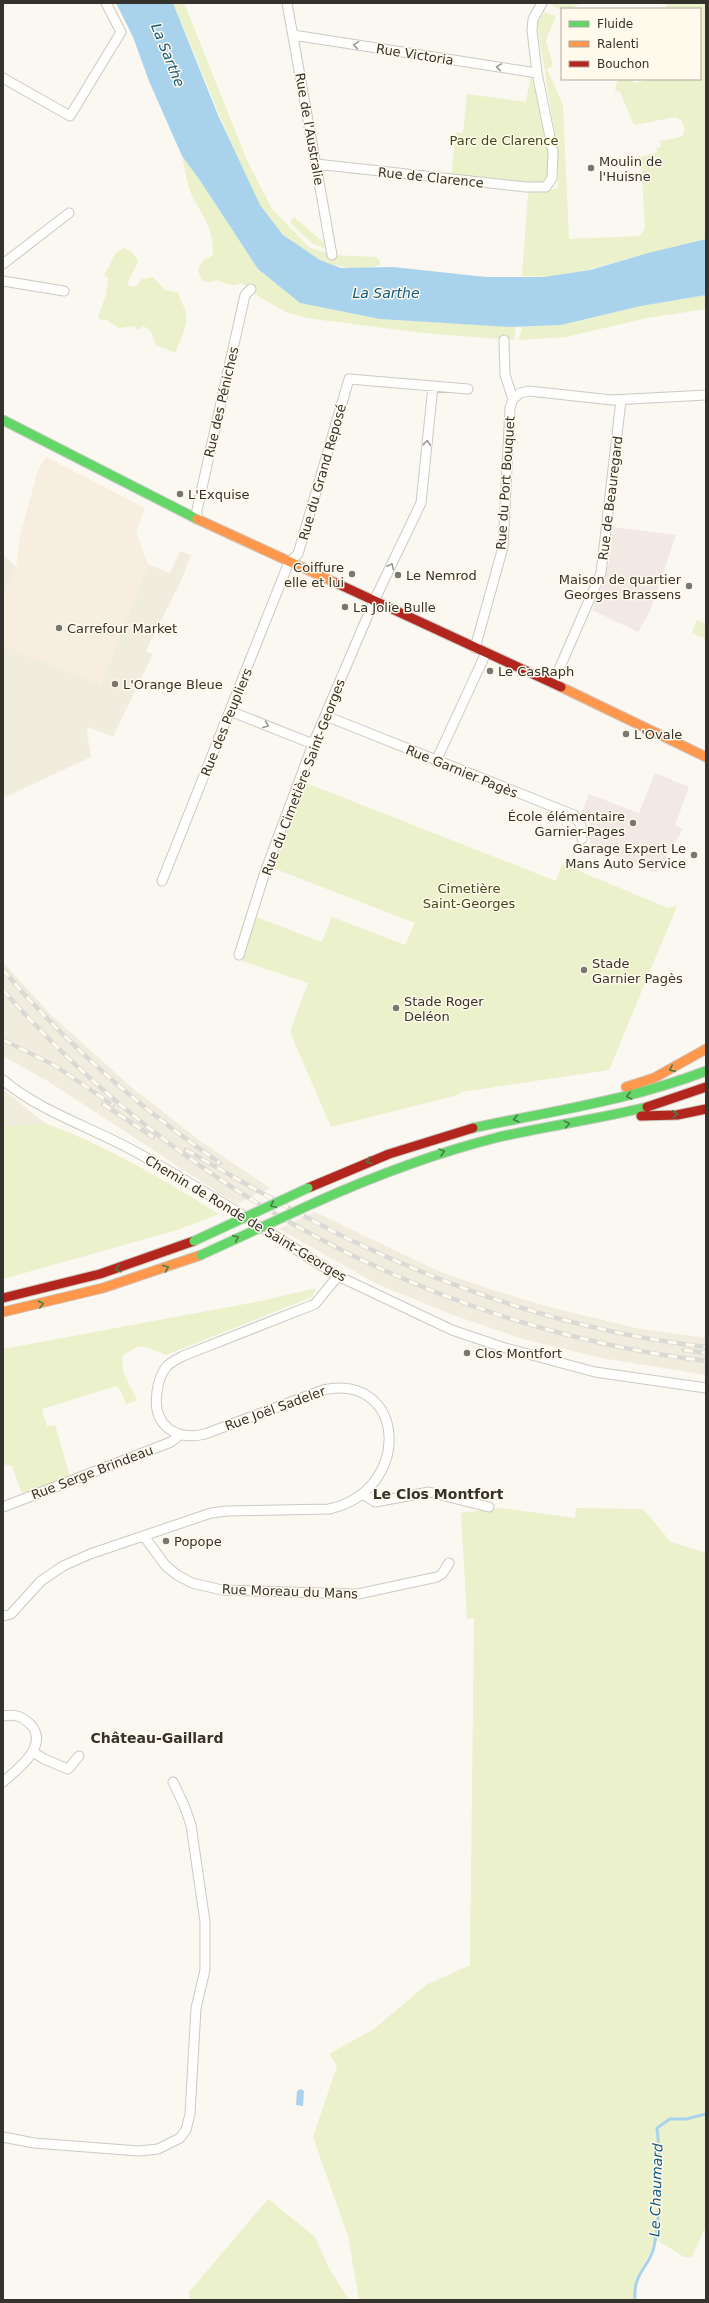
<svg xmlns="http://www.w3.org/2000/svg" width="709" height="2303" font-family="'DejaVu Sans',sans-serif">
	<style>
		.commercial { fill: #f8eee0 }
		.built { fill: #f1edde }
		.education { fill: #f3e9e4 }
		.green { fill: #ebf1cb }
		.water { fill: #a9d3ed }
		.lines { fill: none; stroke-linecap: round; stroke-linejoin: round }
		.stream { stroke: #a9d3ed; stroke-width: 3 }
		.street-casing { stroke: #cbc9c3; stroke-width: 11 }
		.fast-casing { stroke: #cbc9c3; stroke-width: 11 }
		.slow-casing { stroke: #cbc9c3; stroke-width: 11 }
		.jam-casing { stroke: #cbc9c3; stroke-width: 11 }
		.street { stroke: #fefefd; stroke-width: 9 }
		.fast { stroke: #63d668; stroke-width: 9 }
		.slow { stroke: #ff974d; stroke-width: 9 }
		.jam { stroke: #b3261e; stroke-width: 9 }
		.rail-casing { stroke: #d9d9d6; stroke-width: 4.5 }
		.rail { stroke: #fffaeb; stroke-width: 3; stroke-dasharray: 9; stroke-linecap: butt }
		.fast-bridge-casing { stroke: #d5d4cf; stroke-width: 11; stroke-linecap: butt }
		.fast-bridge { stroke: #63d668; stroke-width: 9 }
		.oneway { stroke: #999894 }
		.oneway2 { stroke: #497c47 }
		.poi-dot { fill: #797771; stroke: #fffaeb; stroke-width: 1.5 }
		.labels { text-anchor: middle; stroke-width: 3; stroke-linejoin: round; paint-order: stroke }
		.street-label { font-size: 13px; fill: #34322c; stroke: #fffaeb }
		.park-label { font-size: 13px; fill: #414919; stroke: #fffaeb }
		.poi-label { font-size: 13px; fill: #34322c; stroke: #fffaeb; text-anchor: start }
		.water-label { font-size: 14px; font-style: italic; fill: #105980; stroke: #fffaeb }
		.neighbourhood-label { font-size: 14px; font-weight: bold; fill: #34322c; stroke: #fffaeb }
	</style>
	<rect width="100%" height="100%" fill="#faf8f0"/>
	<path class="commercial" d="M46 457 145 508 136 532 148 564 101 685 3 645V596L16 567 20 536 38 470Z"/>
	<path class="built" d="M180 551 191 555 181 581 146 651 153 654 113 737 89 727 87 732 91 757 3 798V645L101 685 148 564 170 573Z
		M3 554 16 567 3 596Z
		M3 962 50 1014 130 1086 199 1140 270 1188 236 1204 49 1082 3 1056Z
		M3 1090 5 1091 45 1123 3 1127Z
		M315 1212 438 1271 493 1290 553 1308 636 1328 706 1338V1375L601 1358 523 1339 450 1314 377 1284 279 1229Z"/>
	<path class="education" d="M613 527 676 535 650 611 638 632 592 610 604 581 609 562Z
		M655 773 689 787 675 825 683 829 656 873 590 845V821L582 812 589 794 639 813Z"/>
	<path class="green" d="M173 3H184L246 158 272 209 309 247 332 255 376 257 380 261V265C339 278 295 251 269 219 255 201 245 176 236 154 214 104 195 53 173 3Z
		M553 3H580C570 11 562 11 552 6Z
		M666 3H706V239L648 253 587 270 552 277 522 276 528 194 529 192 539 193 558 188V152L537 24 544 12 556 16 546 40 553 66 547 69 563 105 569 239 640 236 645 229 641 157 657 152 656 148 661 147 660 141C673 138 692 141 681 120L675 117 634 125 620 92 615 91 617 82 620 79H633L634 83 651 79H700V9H667Z
		M532 78 550 153V177L541 184 451 177 456 132 463 133 467 94 526 102 530 79Z
		M182 156 199 179 258 269 300 303 380 319 516 327 514 340 424 333 306 318 286 312 261 298 241 283C231 288 226 283 216 280 210 283 207 283 201 279L198 270 203 260 209 258 213 254C214 227 201 215 191 193 186 182 185 168 182 156Z
		M294 217 326 245 323 248 313 244 290 223Z
		M124 248 132 252 138 261 127 285 135 287 142 279 153 277 165 290 179 293C179 300 182 301 184 307 191 322 180 340 175 353L156 345 150 330 143 326 138 330 134 326 119 328 107 320H101L98 317 106 295 108 278 104 275 116 253Z
		M706 295V309L647 318 566 337 519 340 522 327 561 325 641 306Z
		M697 620 706 624V639L692 633Z
		M306 783 556 881 562 864 668 908 677 906 609 1070 461 1092 458 1095 331 1127 290 1032 308 983 242 961 256 917 322 942 332 917 405 945 415 923 273 868Z
		M45 1123C107 1146 163 1179 219 1214L177 1230 3 1279V1127Z
		M316 1288 312 1297 166 1355C143 1347 143 1340 122 1357L123 1372 137 1399 134 1402 126 1404 120 1389 116 1386 42 1409 47 1426 55 1425 70 1476 22 1494 12 1466 3 1464V1349L261 1301Z
		M500 1508 575 1518 576 1508 643 1509 671 1542 706 1553V2226L692 2257H684L657 2240 635 2280V2300H359L348 2236 313 2137 337 2066 329 2054 374 2029 426 1985 470 1965 474 1618 467 1619 461 1513Z
		M268 2199 315 2237 329 2268 349 2300H189V2292Z"/>
	<path class="water" d="M116 3H173L218 115 260 205 283 235 320 260 341 268 393 267 486 277H544L590 270 648 253 706 239V295L641 306 561 325 512 327 380 319 300 303 258 269 199 179 182 156 149 81 133 37Z
		M301 2089 304 2091 303 2106 296 2105 297 2091Z"/>
	<g class="lines">
		<path class="stream" d="M635 2300C633 2272 649 2268 654 2247 661 2212 661 2163 657 2128L670 2119H686L706 2114"/>
		<defs>
			<path id="street" d="M287 3 332 255
				M293 35 537 73
				M3 78 70 116 121 32 106 3
				M316 164 526 187H546L552 178 553 152 537 73 532 30 533 19 542 3
				M3 264 69 213
				M3 281 64 291
				M513 399 520 393 529 391 612 400 706 395
				M197 519V510L245 295 251 289
				M475 648 503 547 510 408 513 399 505 375 504 340
				M553 683 601 573 621 400
				M230 711 313 744
				M326 716 574 815 581 826 582 839
				M436 761 486 653
				M162 881 289 562 298 554 349 379 468 389
				M239 955 265 872 313 744 374 601 421 503 433 386
				M3 1080C41 1112 91 1127 134 1151 172 1172 210 1195 247 1218
				M259 1226 338 1276 452 1330 502 1347 595 1372 706 1388
				M363 1494 375 1502 429 1492 489 1507
				M3 1507 171 1442 180 1435
				M144 1536 165 1565 177 1575 192 1583 222 1590 358 1594 437 1577 442 1574 449 1563
				M3 1616 11 1614 41 1581 63 1566 90 1554 211 1513 227 1511 329 1509C413 1491 407 1372 323 1390L205 1434C175 1441 152 1425 157 1392 158 1383 161 1373 167 1366 171 1362 178 1359 183 1356L315 1304 338 1276
				M3 1716C15 1714 22 1716 31 1725 49 1746 18 1769 3 1782
				M33 1752 44 1759 68 1769 79 1756
				M3 2137 34 2143 139 2151 158 2149 180 2138 186 2130 190 2114 196 2008 205 1970V1922L191 1825 184 1805 173 1782"/>
			<path id="fast" d="M3 420 197 519
				M473 1128C552 1111 631 1100 706 1071
				M314 1203C374 1176 435 1153 499 1137 548 1126 598 1119 647 1107"/>
			<path id="slow" d="M197 519 336 583
				M561 687 706 757
				M626 1087 654 1078 706 1049
				M3 1312 103 1288 201 1255"/>
			<path id="jam" d="M336 583 561 687
				M647 1107 706 1087
				M641 1116 677 1115 706 1109
				M308 1188 389 1154 473 1128
				M3 1298 100 1274 194 1241"/>
		</defs>
		<use href="#street" class="street-casing"/>
		<use href="#fast" class="fast-casing"/>
		<use href="#slow" class="slow-casing"/>
		<use href="#jam" class="jam-casing"/>
		<use href="#street" class="street"/>
		<use href="#fast" class="fast"/>
		<use href="#slow" class="slow"/>
		<use href="#jam" class="jam"/>
		<defs>
			<path id="rail" d="M3 970C66 1044 141 1109 220 1163
				M3 990C182 1193 437 1328 706 1361
				M3 1040 54 1065 113 1105
				M103 1104 153 1137
				M186 1150C243 1182 300 1216 359 1244 468 1296 586 1333 706 1347
				M684 1350 706 1353"/>
		</defs>
		<use href="#rail" class="rail-casing"/>
		<use href="#rail" class="rail"/>
		<defs>
			<path id="fast-bridge" d="M194 1241 308 1188
				M201 1255 314 1203"/>
		</defs>
		<use href="#fast-bridge" class="fast-bridge-casing"/>
		<use href="#fast-bridge" class="fast-bridge"/>
	</g>
	<defs><path id="oneway-chevron" d="M-2-3.5L2.5 0L-2 3.5" fill="none" stroke-width="1.6" stroke-linecap="round" stroke-linejoin="round"/></defs>
	<g class="oneway">
		<use href="#oneway-chevron" transform="translate(356 45) rotate(-171)"/>
		<use href="#oneway-chevron" transform="translate(499 67) rotate(-171)"/>
		<use href="#oneway-chevron" transform="translate(427 443) rotate(-84)"/>
		<use href="#oneway-chevron" transform="translate(391 566) rotate(-64)"/>
		<use href="#oneway-chevron" transform="translate(266 725) rotate(22)"/>
	</g>
	<g class="oneway2">
		<use href="#oneway-chevron" transform="translate(672 1069) rotate(153)"/>
		<use href="#oneway-chevron" transform="translate(629 1096) rotate(167)"/>
		<use href="#oneway-chevron" transform="translate(675 1114) rotate(-6)"/>
		<use href="#oneway-chevron" transform="translate(516 1119) rotate(167)"/>
		<use href="#oneway-chevron" transform="translate(567 1124) rotate(-11)"/>
		<use href="#oneway-chevron" transform="translate(442 1152) rotate(-15)"/>
		<use href="#oneway-chevron" transform="translate(369 1161) rotate(159)"/>
		<use href="#oneway-chevron" transform="translate(273 1205) rotate(155)"/>
		<use href="#oneway-chevron" transform="translate(236 1238) rotate(-24)"/>
		<use href="#oneway-chevron" transform="translate(166 1268) rotate(-21)"/>
		<use href="#oneway-chevron" transform="translate(118 1269) rotate(163)"/>
		<use href="#oneway-chevron" transform="translate(41 1304) rotate(-13)"/>
	</g>
	<g class="poi-dot">
		<circle cx="591" cy="168" r="4"/>
		<circle cx="180" cy="494" r="4"/>
		<circle cx="352" cy="574" r="4"/>
		<circle cx="398" cy="575" r="4"/>
		<circle cx="689" cy="586" r="4"/>
		<circle cx="345" cy="607" r="4"/>
		<circle cx="59" cy="628" r="4"/>
		<circle cx="490" cy="671" r="4"/>
		<circle cx="115" cy="684" r="4"/>
		<circle cx="626" cy="734" r="4"/>
		<circle cx="633" cy="823" r="4"/>
		<circle cx="694" cy="855" r="4"/>
		<circle cx="584" cy="970" r="4"/>
		<circle cx="396" cy="1008" r="4"/>
		<circle cx="467" cy="1353" r="4"/>
		<circle cx="166" cy="1541" r="4"/>
	</g>
	<g class="labels">
		<g class="street-label">
			<text transform="translate(415 54) rotate(9)" y="5">Rue Victoria</text>
			<text transform="translate(310 129) rotate(80)" y="5">Rue de l'Australie</text>
			<text transform="translate(431 177) rotate(6)" y="5">Rue de Clarence</text>
			<text transform="translate(221 402) rotate(-77)" y="5">Rue des Péniches</text>
			<text transform="translate(322 472) rotate(-74)" y="5">Rue du Grand Reposé</text>
			<text transform="translate(505 483) rotate(-86)" y="5">Rue du Port Bouquet</text>
			<text transform="translate(610 498) rotate(-83)" y="5">Rue de Beauregard</text>
			<text transform="translate(226 722) rotate(-68)" y="5">Rue des Peupliers</text>
			<text transform="translate(462 771) rotate(22)" y="5">Rue Garnier Pagès</text>
			<text transform="translate(303 777) rotate(-69)" y="5">Rue du Cimetière Saint-Georges</text>
			<text transform="translate(246 1218) rotate(31)" y="5">Chemin de Ronde de Saint-Georges</text>
			<text transform="translate(275 1408) rotate(-20)" y="5">Rue Joël Sadeler</text>
			<text transform="translate(92 1472) rotate(-21)" y="5">Rue Serge Brindeau</text>
			<text transform="translate(290 1591) rotate(2)" y="5">Rue Moreau du Mans</text>
		</g>
		<g class="park-label">
			<text x="504" y="145">Parc de Clarence</text>
			<text x="469" y="893">Cimetière<tspan x="469" dy="15">Saint-Georges</tspan></text>
		</g>
		<g class="poi-label">
			<text x="599" y="166">Moulin de<tspan x="599" dy="15">l'Huisne</tspan></text>
			<text x="188" y="499">L'Exquise</text>
			<text x="344" y="572" text-anchor="end">Coiffure<tspan x="344" dy="15">elle et lui</tspan></text>
			<text x="406" y="580">Le Nemrod</text>
			<text x="681" y="584" text-anchor="end">Maison de quartier<tspan x="681" dy="15">Georges Brassens</tspan></text>
			<text x="353" y="612">La Jolie Bulle</text>
			<text x="67" y="633">Carrefour Market</text>
			<text x="498" y="676">Le CasRaph</text>
			<text x="123" y="689">L'Orange Bleue</text>
			<text x="634" y="739">L'Ovale</text>
			<text x="625" y="821" text-anchor="end">École élémentaire<tspan x="625" dy="15">Garnier-Pages</tspan></text>
			<text x="686" y="853" text-anchor="end">Garage Expert Le<tspan x="686" dy="15">Mans Auto Service</tspan></text>
			<text x="592" y="968">Stade<tspan x="592" dy="15">Garnier Pagès</tspan></text>
			<text x="404" y="1006">Stade Roger<tspan x="404" dy="15">Deléon</tspan></text>
			<text x="475" y="1358">Clos Montfort</text>
			<text x="174" y="1546">Popope</text>
		</g>
		<g class="water-label">
			<text transform="translate(168 55) rotate(68)" y="5">La Sarthe</text>
			<text x="386" y="298">La Sarthe</text>
			<text transform="translate(656 2190) rotate(-88)" y="5">Le Chaumard</text>
		</g>
		<g class="neighbourhood-label">
			<text x="438" y="1499">Le Clos Montfort</text>
			<text x="157" y="1743">Château-Gaillard</text>
		</g>
	</g>
	<rect width="709" height="2303" fill="none" stroke="#34322c" stroke-width="8"/>
	<rect x="561" y="8" width="140" height="72" fill="#fffaeb" stroke="#aeaa9f"/>
	<rect x="569" y="21" width="20" height="6" fill="#63d668" stroke="#aeaa9f"/>
	<text x="597" y="28" font-size="12" fill="#34322c">Fluide</text>
	<rect x="569" y="41" width="20" height="6" fill="#ff974d" stroke="#aeaa9f"/>
	<text x="597" y="48" font-size="12" fill="#34322c">Ralenti</text>
	<rect x="569" y="61" width="20" height="6" fill="#b3261e" stroke="#aeaa9f"/>
	<text x="597" y="68" font-size="12" fill="#34322c">Bouchon</text>
</svg>
